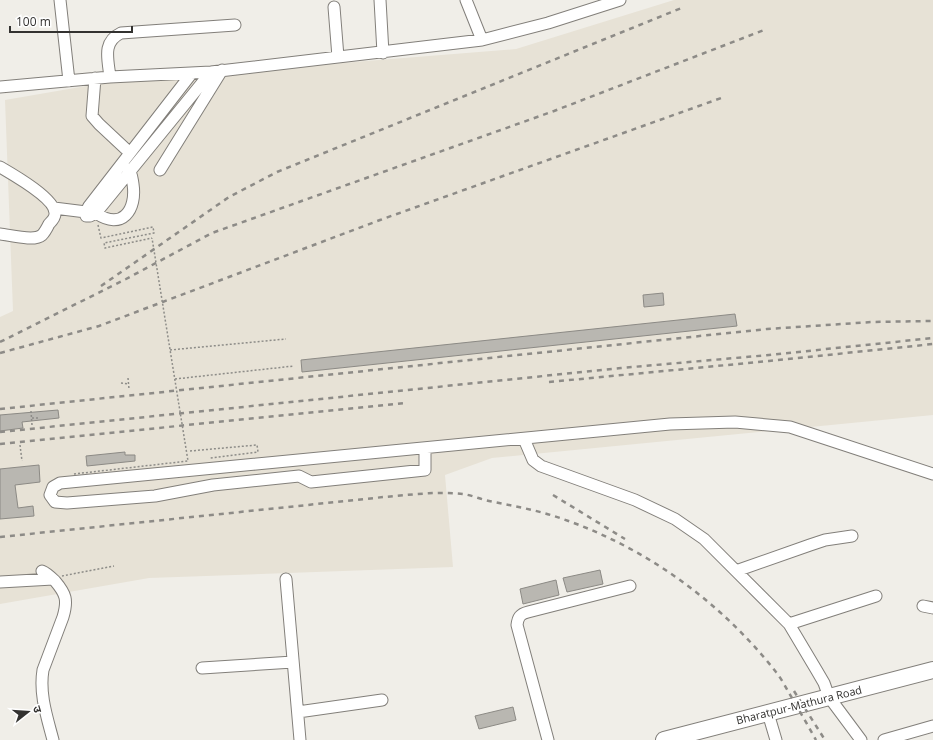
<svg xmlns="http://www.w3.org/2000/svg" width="933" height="740" font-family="'Open Sans','Noto Sans Devanagari',sans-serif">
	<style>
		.built { fill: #e7e2d6 }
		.building { fill: #b9b7b1; stroke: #8c8a85 }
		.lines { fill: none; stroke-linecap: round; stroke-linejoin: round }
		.minor-casing { stroke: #827f7a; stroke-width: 13 }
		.highway-casing { stroke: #827f7a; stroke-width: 18 }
		.path { stroke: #8d8c88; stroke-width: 1.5; stroke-dasharray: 2 2; stroke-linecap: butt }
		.minor { stroke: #fff; stroke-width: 11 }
		.highway { stroke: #fff; stroke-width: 16 }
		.rail { stroke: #8d8b87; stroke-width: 2.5; stroke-dasharray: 5 5; stroke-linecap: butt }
		.path-bridge { stroke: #8d8c88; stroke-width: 1.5; stroke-dasharray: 2 2; stroke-linecap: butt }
		.labels { text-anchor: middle; stroke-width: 3.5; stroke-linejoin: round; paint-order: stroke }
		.street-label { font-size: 11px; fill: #333230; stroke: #fff }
	</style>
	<rect width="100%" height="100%" fill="#f0eee8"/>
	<path class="built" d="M674 0H933V415L492 458 445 475 453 567 149 578 0 604V317L13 311 5 100 115 81 516 49Z"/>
	<path class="building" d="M663 293 664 305 644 307 643 295Z
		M735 314 737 326 302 372 301 360Z
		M58 410 59 418 22 422 23 428 0 431V415Z
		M125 452V455H135V461L87 466 86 456Z
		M39 465 40 482 15 485 18 508 33 506 34 516 0 519V469Z
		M600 570 603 584 567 592 563 578Z
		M556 580 559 595 523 604 520 589Z
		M513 707 516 720 479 729 475 716Z"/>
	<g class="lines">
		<defs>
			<path id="minor" d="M60 0 69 81
				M380 0 383 53
				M466 0 482 40
				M334 7 338 57
				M192 73 89 206 86 212V216H90L96 213 211 72
				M110 77C108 59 102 42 121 33L235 25
				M95 78 92 116 99 124 130 153
				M0 87 110 77 211 72 482 40 548 23 620 0
				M0 167C12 174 56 199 55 214 55 218 52 221 49 224 47 228 45 232 42 235 34 242 10 235 0 234
				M160 170 222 70
				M54 208 86 212
				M96 213C122 231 137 210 133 184 132 178 132 173 128 169
				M524 439 533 460 541 466 635 500 675 519 704 539 789 624 817 671 824 683 829 697 861 740
				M425 448V470L311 482 299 476 213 485 155 496 67 503 55 502 50 495 53 487 60 483 670 424 735 422 790 427 933 474
				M42 571C47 573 51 577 55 581 66 594 68 600 63 617L43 670C39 694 47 717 53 740
				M736 571 810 545 825 540 852 536
				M286 579 300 740
				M0 582 53 579
				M923 606 933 608
				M789 624 876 596
				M202 668 293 662
				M298 712 382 700
				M768 713 776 740
				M548 740 517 625C518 617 520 614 528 612L630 586
				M884 740 933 726"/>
			<path id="highway" d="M664 740 933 670"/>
		</defs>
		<use href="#minor" class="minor-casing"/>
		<use href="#highway" class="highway-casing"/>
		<path class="path" d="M98 225 101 238 153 227 154 233 104 243 105 248 152 238
			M170 350 286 339
			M128 378 129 389
			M175 379 294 366
			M121 383 128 384
			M31 411 32 425
			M32 418H38
			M20 445 22 461
			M190 451 257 445 258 452 210 458
			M62 576 114 566"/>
		<use href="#minor" class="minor"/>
		<use href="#highway" class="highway"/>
		<path class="rail" d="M101 286 229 197 277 172 684 7
			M0 342 126 279 212 233 554 111 764 30
			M0 353 99 326 380 220 724 97
			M549 382 769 361 933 344
			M0 409 767 329 872 322 933 321
			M0 432 621 368 769 355 933 338
			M0 444 405 403
			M553 495 625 539
			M0 537 384 497C409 495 437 491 463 494 471 495 480 499 489 501 513 506 537 510 560 518 645 547 720 601 776 672 781 678 785 686 789 693 798 708 807 724 816 740
			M794 691 825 740"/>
		<path class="path-bridge" d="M74 474 188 461 152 238"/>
	</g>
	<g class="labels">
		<g class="street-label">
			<text transform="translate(799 705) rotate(-14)" y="4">Bharatpur-Mathura Road</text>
		</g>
	</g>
	<g transform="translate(28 712) rotate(73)" stroke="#ffffff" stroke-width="3" paint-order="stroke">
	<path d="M0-3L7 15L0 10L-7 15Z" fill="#333230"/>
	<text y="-6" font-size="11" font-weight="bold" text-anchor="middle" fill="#333230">उ</text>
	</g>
	<path d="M10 26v6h122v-6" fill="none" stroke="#333230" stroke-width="2"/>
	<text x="16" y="26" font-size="12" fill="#333230" stroke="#ffffff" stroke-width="3" paint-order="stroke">100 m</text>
</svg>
